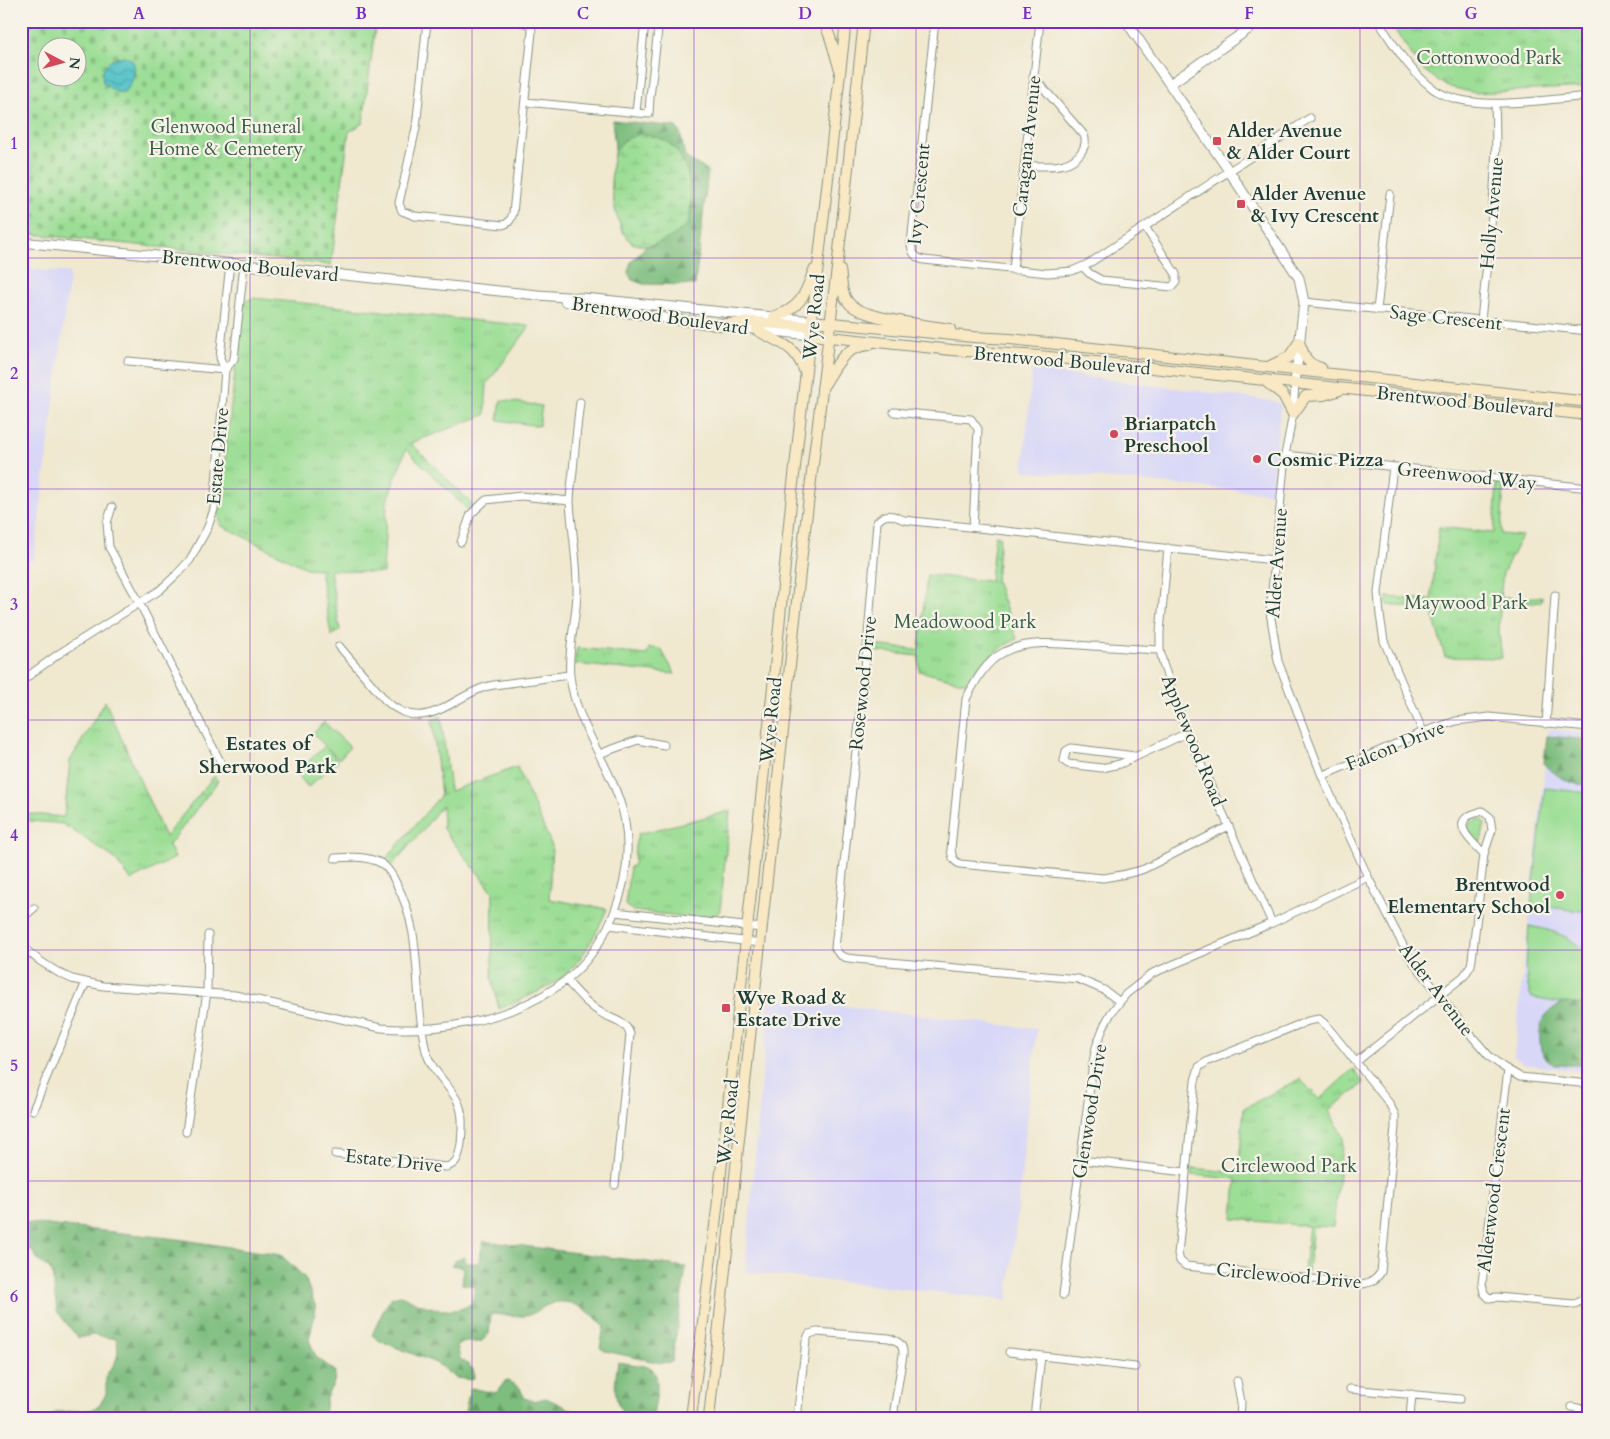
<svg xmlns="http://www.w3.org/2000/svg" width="1610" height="1439" font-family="Cardo,serif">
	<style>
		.built { fill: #d8d7f8 }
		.green { fill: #9cde95; stroke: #5e8e64 }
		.forest { fill: url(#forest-firs); stroke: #4e7d59 }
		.wetland { fill: url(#wetland-marsh); stroke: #5e8e64 }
		.cemetery { fill: url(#cemetery-stones); stroke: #5e8e64; fill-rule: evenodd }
		.park { fill: url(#park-tufts); stroke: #5e8e64 }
		.water { fill: url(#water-waves); stroke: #3a807e }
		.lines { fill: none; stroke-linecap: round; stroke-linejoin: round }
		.minor-casing { stroke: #889282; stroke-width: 9 }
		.tertiary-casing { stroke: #889282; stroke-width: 11 }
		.secondary-casing { stroke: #889282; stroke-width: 12 }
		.minor { stroke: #fff; stroke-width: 7 }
		.tertiary { stroke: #fff; stroke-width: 9 }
		.secondary { stroke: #f8e8c3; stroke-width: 10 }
		.grid { fill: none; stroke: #7b2cbf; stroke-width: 1; stroke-opacity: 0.55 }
		.poi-dot { fill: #d1495b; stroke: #f7f3e8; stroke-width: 2 }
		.labels { text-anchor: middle; stroke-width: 4.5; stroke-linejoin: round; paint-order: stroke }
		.park-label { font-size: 19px; fill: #385d47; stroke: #f7f3e8 }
		.poi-label { font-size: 19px; font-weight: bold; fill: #1f3d34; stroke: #f7f3e8; text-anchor: start }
		.street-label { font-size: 19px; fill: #1f3d34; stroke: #f7f3e8 }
		.neighbourhood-label { font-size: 20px; font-weight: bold; fill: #1f3d34; stroke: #f7f3e8 }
		.neatline { fill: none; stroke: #7b2cbf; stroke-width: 2 }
		.grid-label { font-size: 16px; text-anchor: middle; font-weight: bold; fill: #7b2cbf }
	</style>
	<defs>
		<pattern id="forest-firs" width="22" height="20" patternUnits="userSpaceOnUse" patternTransform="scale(1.25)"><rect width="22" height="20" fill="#7dbd7e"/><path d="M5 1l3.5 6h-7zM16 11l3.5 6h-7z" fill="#669b68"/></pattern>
		<pattern id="wetland-marsh" width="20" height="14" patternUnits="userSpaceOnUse" patternTransform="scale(1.25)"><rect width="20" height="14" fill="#9cde95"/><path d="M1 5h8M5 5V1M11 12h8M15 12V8" fill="none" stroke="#86bf81"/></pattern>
		<pattern id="cemetery-stones" width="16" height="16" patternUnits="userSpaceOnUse" patternTransform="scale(1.25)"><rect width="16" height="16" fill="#9cde95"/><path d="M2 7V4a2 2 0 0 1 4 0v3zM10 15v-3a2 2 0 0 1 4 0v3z" fill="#86bf81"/></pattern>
		<pattern id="park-tufts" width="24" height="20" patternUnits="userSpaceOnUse" patternTransform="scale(1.25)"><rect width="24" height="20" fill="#9cde95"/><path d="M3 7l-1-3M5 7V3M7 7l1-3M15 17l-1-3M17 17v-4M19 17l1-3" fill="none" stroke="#86bf81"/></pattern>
		<pattern id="water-waves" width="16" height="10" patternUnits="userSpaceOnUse" patternTransform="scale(1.25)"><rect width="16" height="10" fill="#54c2c8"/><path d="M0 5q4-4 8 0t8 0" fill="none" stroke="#459fa3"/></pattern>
	</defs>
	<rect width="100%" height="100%" fill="#f7f3e8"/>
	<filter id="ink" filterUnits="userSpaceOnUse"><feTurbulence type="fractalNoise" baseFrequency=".02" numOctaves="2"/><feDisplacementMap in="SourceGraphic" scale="10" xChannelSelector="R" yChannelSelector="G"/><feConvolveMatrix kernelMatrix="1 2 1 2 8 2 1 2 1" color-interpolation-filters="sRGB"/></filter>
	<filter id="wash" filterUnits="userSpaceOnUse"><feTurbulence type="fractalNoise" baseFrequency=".0096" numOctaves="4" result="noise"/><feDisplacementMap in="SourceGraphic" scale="20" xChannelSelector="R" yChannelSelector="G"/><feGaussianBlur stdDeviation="1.12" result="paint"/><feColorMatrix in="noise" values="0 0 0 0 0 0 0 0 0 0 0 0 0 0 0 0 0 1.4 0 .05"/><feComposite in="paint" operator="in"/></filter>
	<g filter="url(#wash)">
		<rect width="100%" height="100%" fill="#f0e8cf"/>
		<path class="built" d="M21 268 70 273 34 561 21 560Z
			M1032 370 1274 401 1281 404 1271 493 1023 471Z
			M1549 729 1589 734V1073L1524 1064 1514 1057Z
			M769 997 1037 1029 1008 1300 745 1272Z"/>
		<path class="green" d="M501 400 542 406 539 426 498 420Z
			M324 722 350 747 339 759 327 748 338 761 308 787 296 773 325 746 313 734Z
			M1545 788 1589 793V912L1531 905Z
			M1479 819 1483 820 1485 824 1481 841 1478 842 1467 828 1469 823Z
			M1529 926C1552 930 1582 938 1589 964V1008L1532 998C1522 977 1528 949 1529 926Z"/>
		<path class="forest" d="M612 120 676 127 680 132 685 157 708 171 695 285 643 284 632 280 628 272 631 262 646 246 632 243 621 229 611 184 612 167 615 147Z
			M1547 736 1589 740V784C1571 787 1555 775 1544 763Z
			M1565 1003 1589 1005V1065H1554C1551 1062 1545 1058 1543 1054 1540 1050 1540 1043 1540 1038 1539 1020 1548 1008 1565 1003Z
			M21 1222 177 1239 281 1255 305 1278 316 1308 309 1340 316 1357 335 1371 334 1382 326 1398 324 1416 323 1418H45L57 1412 91 1410 99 1406 106 1394V1375L115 1363 118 1354 117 1339 93 1335 78 1338 57 1311 52 1272 38 1260 31 1249 21 1250Z
			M484 1241 686 1267 672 1362 661 1363 605 1351 600 1348 604 1327C593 1312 569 1296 550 1304 541 1307 533 1316 522 1316 512 1316 501 1314 491 1314L489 1334 481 1342H466L457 1345 460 1359C469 1365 477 1369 473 1380L456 1378 436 1363 380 1341 372 1335 384 1309 392 1297 401 1295C418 1304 444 1315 463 1308 467 1307 470 1304 473 1301L475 1286 462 1284 464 1267 451 1265 457 1259 465 1257V1263H478Z
			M618 1362 650 1367C663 1376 654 1404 653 1418H628C611 1402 615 1382 618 1362Z
			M506 1380 520 1388 524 1398 534 1401 546 1398 589 1418H464L469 1393 471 1388 495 1393 497 1392Z"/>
		<path class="wetland" d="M641 134C650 136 659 137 667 142 691 158 694 199 688 224 676 235 650 252 633 243 613 232 606 168 616 150 622 140 631 137 641 134Z"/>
		<path class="cemetery" d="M21 21H376L363 123 349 132 331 265 21 233ZM48 48H78V78H48Z"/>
		<path class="park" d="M1388 21H1589V87L1475 93 1446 86 1422 69Z
			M253 298 530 326 487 384 485 415 411 443 473 505 468 510 406 449 387 501 383 573 330 570 340 630 331 636 320 569 306 568 220 525 219 510 243 302Z
			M1497 482 1504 483 1501 534 1522 536 1503 573 1500 598 1542 597V601L1500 605 1499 635 1502 658 1445 657 1431 609 1387 605V597L1431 600 1439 527 1494 533Z
			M995 535 1000 536 996 581 1017 639C993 651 981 662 966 683L919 671V656L873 651V645L919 650 927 575 990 581Z
			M577 648 647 655 649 648 661 649 675 674 574 664Z
			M105 701 165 837 214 776 218 781 169 845 175 858 131 880 114 858 63 824 21 820V813L64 817 70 761Z
			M441 716 450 791 517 767 552 846 549 899 607 909C597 932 586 955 567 973 552 988 519 1000 499 1009L492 978 493 892 443 829 442 805 422 831 392 865 385 860 441 795 432 720Z
			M730 811 720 911 713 917 703 916 701 918 633 911 625 905 630 867 634 865 635 846 638 834Z
			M1353 1069 1364 1083 1329 1110 1343 1138 1333 1227 1313 1226 1308 1271H1304L1309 1226 1233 1219 1236 1179 1192 1175 1193 1168 1238 1173 1244 1108 1300 1079 1320 1099Z"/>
		<path class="water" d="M124 56C142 60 134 83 124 93L116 92 103 83 102 72C107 62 113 58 124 56Z"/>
	</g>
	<g filter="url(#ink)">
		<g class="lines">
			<defs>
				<path id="minor" d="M427 21 416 128 399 203 402 211 415 216 503 225C510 223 511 219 513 213L532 32 531 25 517 21
					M935 21 911 244C912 253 915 258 924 260L1047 273 1072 271 1088 264 1310 118
					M1378 21C1394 45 1408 69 1431 87 1464 115 1547 99 1589 96
					M526 102 649 114 650 97 659 21
					M636 113 645 21
					M1024 166C1036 165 1052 168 1064 164 1076 161 1089 148 1084 135L1033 76
					M1083 267 1089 273 1101 280 1172 287 1176 282V274L1145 227
					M1013 270 1040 21
					M1304 302 1589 331
					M1377 310 1390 194
					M1481 321C1488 249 1499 176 1495 104
					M1584 331 1589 295
					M128 361 225 370
					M225 370 234 359 244 264
					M1295 383 1293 414 1285 455 1270 612 1278 661 1322 776 1368 877 1408 955 1470 1034 1490 1057 1503 1067 1520 1077 1589 1084
					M894 412 971 419 978 429 973 527
					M1285 455 1589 488
					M1393 467 1378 593 1380 615 1384 641 1423 732
					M112 507 107 523 109 547 139 602 222 765
					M461 542 471 514 486 500 521 496 570 501
					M1168 548 1160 632V650L1163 664 1187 733 1272 923
					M339 646 386 701C424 735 449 699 485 687 495 684 506 684 516 682 534 680 552 677 570 675
					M1160 650C1137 649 1114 647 1091 646 1063 644 1030 639 1004 652 985 662 975 682 966 699L951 849C952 857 953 861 960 864L1103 878C1117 876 1130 874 1144 869L1229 826
					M21 684C25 676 49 662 57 655L160 590 176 575 190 560 208 527 214 509 225 370 220 358 230 263
					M1546 724 1555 595
					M599 754 638 740 664 745
					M1135 756 1071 748 1066 751 1064 761 1068 764 1102 768 1120 764 1187 733
					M1322 776 1423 732 1456 721 1489 717 1589 727
					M335 858C349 857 363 856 376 861 386 864 392 874 396 883 425 936 412 994 426 1051 431 1071 449 1084 458 1102 464 1115 462 1130 461 1144 459 1155 458 1164 446 1167L335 1154
					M615 912 762 928
					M21 919 34 908
					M609 925 760 943
					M21 946 40 961 59 973 72 979 103 986 235 995 381 1028C437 1033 508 1020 555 988 607 954 635 883 625 822 616 770 576 728 570 676 567 646 578 616 577 587 577 559 572 531 570 503 570 492 572 481 573 471 575 448 577 425 580 402
					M566 980C578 993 589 1007 605 1015 615 1020 626 1022 630 1034L615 1185
					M1120 1002 1104 990 1078 979 856 959C846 958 840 958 835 948L867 648 877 522C886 512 893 515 904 520L1274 560
					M1319 1019 1326 1025 1389 1103 1395 1115V1127L1381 1272C1376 1280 1371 1283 1361 1284L1186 1266 1180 1261 1178 1254 1195 1081 1199 1067 1208 1061 1308 1021Z
					M1356 1062 1464 976 1471 965 1472 959 1484 854 1492 830 1490 817 1482 811C1477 813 1471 814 1467 817 1453 828 1477 846 1484 854
					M1508 1070 1482 1283 1484 1293 1489 1298 1497 1297 1574 1304C1590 1300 1587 1282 1589 1268
					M33 1110 86 982
					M186 1132 207 992 208 935
					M1081 1160 1185 1172
					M1063 1295 1093 1063 1096 1047 1104 1026 1111 1013 1126 994 1153 973 1272 923 1368 877
					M1009 1352 1135 1367
					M1237 1381 1241 1402 1240 1418
					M1350 1389 1460 1399
					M1572 1407 1589 1410
					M797 1418 806 1341 809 1334 817 1332 889 1338C898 1341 904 1344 903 1355L894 1410 897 1418
					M1034 1418 1041 1356
					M1410 1418 1412 1394"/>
				<path id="tertiary" d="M1126 21 1229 171 1299 278 1304 302 1295 383
					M1170 84 1260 21
					M21 242 538 295 594 299 812 321
					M565 301 595 308 714 325 811 335"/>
				<path id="secondary" d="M824 21 831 40 839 67
					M840 270C842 281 841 295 849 303 862 319 928 325 950 329
					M774 317C801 308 805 295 814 270
					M812 321 973 337 1010 339 1589 402
					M714 325 754 322 803 326 817 325
					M757 330C781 345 793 342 805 372
					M811 335 952 350 1040 356 1589 415
					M1299 342C1305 357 1305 363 1321 368
					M1270 366 1289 357 1299 342
					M1264 380 1283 395 1293 414 1306 396 1324 395 1340 390
					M822 388C837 367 840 348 869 345
					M691 1418 717 1209 775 668 792 493 846 21
					M709 1418 802 554 838 260 864 21"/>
			</defs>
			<use href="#minor" class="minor-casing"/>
			<use href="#tertiary" class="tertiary-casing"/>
			<use href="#secondary" class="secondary-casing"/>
			<use href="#minor" class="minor"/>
			<use href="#tertiary" class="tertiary"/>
			<use href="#secondary" class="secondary"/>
		</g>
	</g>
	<path class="grid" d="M250 21V1418M472 21V1418M694 21V1418M916 21V1418M1138 21V1418M1360 21V1418M21 258H1589M21 489H1589M21 720H1589M21 950H1589M21 1181H1589"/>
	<g class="poi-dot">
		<rect x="1212" y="136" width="10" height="10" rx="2.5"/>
		<rect x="1236" y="199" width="10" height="10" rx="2.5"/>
		<circle cx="1114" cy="434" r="5"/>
		<circle cx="1257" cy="459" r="5"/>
		<circle cx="1560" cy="895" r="5"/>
		<rect x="721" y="1003" width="10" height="10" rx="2.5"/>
	</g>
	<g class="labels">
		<g class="park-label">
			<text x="1489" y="64">Cottonwood Park</text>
			<text x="226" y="133">Glenwood Funeral<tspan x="226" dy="22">Home &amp; Cemetery</tspan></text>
			<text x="1466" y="609">Maywood Park</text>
			<text x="965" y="628">Meadowood Park</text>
			<text x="1289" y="1172">Circlewood Park</text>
		</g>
		<g class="poi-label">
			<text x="1227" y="137">Alder Avenue<tspan x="1227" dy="22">&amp; Alder Court</tspan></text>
			<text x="1251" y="200">Alder Avenue<tspan x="1251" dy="22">&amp; Ivy Crescent</tspan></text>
			<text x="1124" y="430">Briarpatch<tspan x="1124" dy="22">Preschool</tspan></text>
			<text x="1267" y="466">Cosmic Pizza</text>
			<text x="1550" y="891" text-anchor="end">Brentwood<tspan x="1550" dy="22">Elementary School</tspan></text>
			<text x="736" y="1004">Wye Road &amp;<tspan x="736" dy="22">Estate Drive</tspan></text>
		</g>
		<g class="street-label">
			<text transform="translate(1026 146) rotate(-84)" y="7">Caragana Avenue</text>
			<text transform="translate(918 194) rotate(-85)" y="7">Ivy Crescent</text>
			<text transform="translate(1491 213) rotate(-85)" y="7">Holly Avenue</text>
			<text transform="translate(250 265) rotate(6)" y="7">Brentwood Boulevard</text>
			<text transform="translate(660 315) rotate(8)" y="7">Brentwood Boulevard</text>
			<text transform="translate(813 317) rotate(-84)" y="7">Wye Road</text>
			<text transform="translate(1446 317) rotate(6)" y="7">Sage Crescent</text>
			<text transform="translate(1062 360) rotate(5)" y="7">Brentwood Boulevard</text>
			<text transform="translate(1465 401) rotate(6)" y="7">Brentwood Boulevard</text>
			<text transform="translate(217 456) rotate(-85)" y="7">Estate Drive</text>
			<text transform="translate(1467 475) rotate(6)" y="7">Greenwood Way</text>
			<text transform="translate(1276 563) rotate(-86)" y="7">Alder Avenue</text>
			<text transform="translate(862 683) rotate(-84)" y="7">Rosewood Drive</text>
			<text transform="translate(770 720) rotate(-84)" y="7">Wye Road</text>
			<text transform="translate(1194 740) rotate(68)" y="7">Applewood Road</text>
			<text transform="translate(1395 745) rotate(-22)" y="7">Falcon Drive</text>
			<text transform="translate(1437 989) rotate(53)" y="7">Alder Avenue</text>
			<text transform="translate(1089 1111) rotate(-81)" y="7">Glenwood Drive</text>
			<text transform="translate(727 1122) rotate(-84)" y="7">Wye Road</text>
			<text transform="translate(394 1160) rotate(6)" y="7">Estate Drive</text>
			<text transform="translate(1493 1190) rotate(-83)" y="7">Alderwood Crescent</text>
			<text transform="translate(1289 1275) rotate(5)" y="7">Circlewood Drive</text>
		</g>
		<g class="neighbourhood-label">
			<text x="268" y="750">Estates of<tspan x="268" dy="23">Sherwood Park</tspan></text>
		</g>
	</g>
	<rect width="1610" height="1439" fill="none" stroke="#f7f3e8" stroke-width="55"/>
	<g transform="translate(62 62) rotate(96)"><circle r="24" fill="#f7f3e8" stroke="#a1aaa0"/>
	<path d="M0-4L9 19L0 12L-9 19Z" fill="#d1495b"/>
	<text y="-8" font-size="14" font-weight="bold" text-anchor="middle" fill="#1f3d34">N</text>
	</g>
	<rect x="28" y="28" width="1554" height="1384" class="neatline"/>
	<g class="grid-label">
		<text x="139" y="19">A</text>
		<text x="361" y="19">B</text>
		<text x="583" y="19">C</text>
		<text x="805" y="19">D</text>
		<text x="1027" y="19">E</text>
		<text x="1249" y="19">F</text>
		<text x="1471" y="19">G</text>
		<text x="14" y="149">1</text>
		<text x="14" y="379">2</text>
		<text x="14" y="610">3</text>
		<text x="14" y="841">4</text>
		<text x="14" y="1071">5</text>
		<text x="14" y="1302">6</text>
	</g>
</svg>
